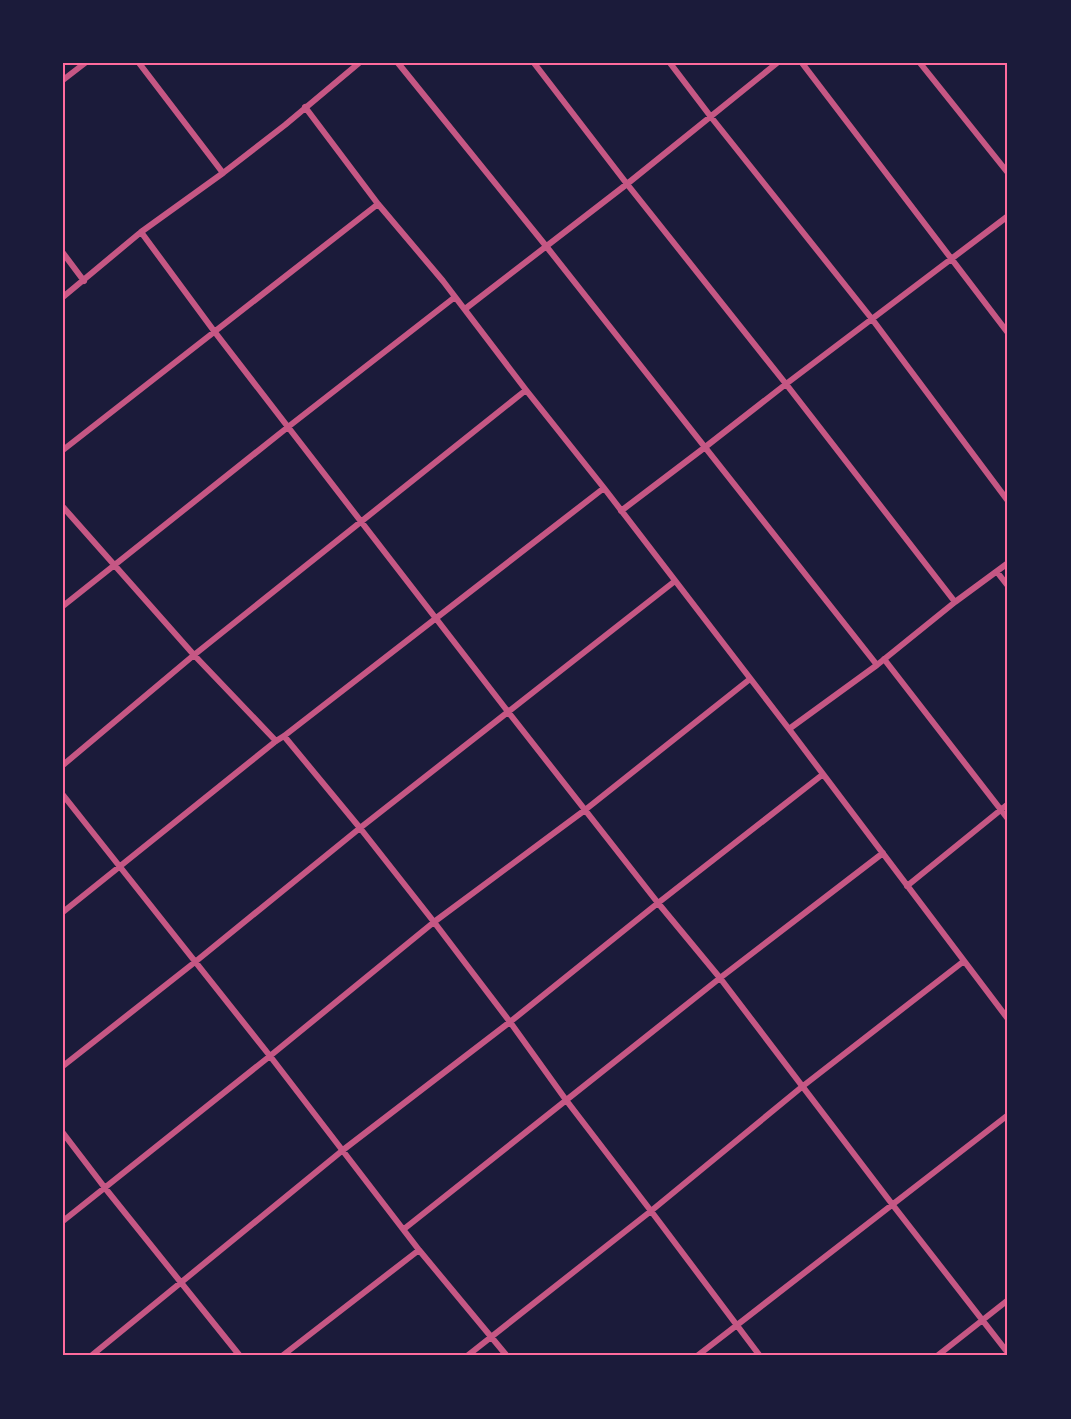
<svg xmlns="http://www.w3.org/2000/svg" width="1071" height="1419" font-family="'Times New Roman',serif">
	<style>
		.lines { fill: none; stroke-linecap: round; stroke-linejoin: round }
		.minor { stroke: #c65784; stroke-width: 6 }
		.neatline { fill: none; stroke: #ff6b9d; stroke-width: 2 }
	</style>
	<rect width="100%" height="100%" fill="#1b1b3a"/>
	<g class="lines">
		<path class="minor" d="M139 63 223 173
			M398 63 546 246 877 665
			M534 63 627 184 786 384 955 602
			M670 63 711 117 872 319 1008 501
			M802 63 1008 333
			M920 63 1008 173
			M63 80 85 63
			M305 107 378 204 443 281 526 390 604 488 789 729 1008 1019
			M141 232 214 331 288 427 509 713 658 903 720 978 892 1204 1008 1353
			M63 253 84 281
			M63 297 141 232 223 173 285 125 359 63
			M465 309 627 184 777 63
			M63 450 378 204
			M63 507 194 655 276 741
			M621 511 704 448 786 384 1008 216
			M997 572 1008 586
			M63 606 288 427 455 297
			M884 659 1008 819
			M789 729 877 665 955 602 1008 563
			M284 736 360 828 434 922 510 1022 566 1100 651 1211 760 1356
			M63 765 194 655 526 390
			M63 795 270 1056 419 1250 507 1356
			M907 886 1008 804
			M63 912 276 741 284 736 604 488
			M63 1066 195 962 360 828 675 581
			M63 1133 105 1188 240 1356
			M63 1221 270 1056 434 922 585 810 750 679
			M404 1229 720 978 883 853
			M91 1356 343 1150 510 1022 658 903 822 775
			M282 1356 419 1250
			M467 1356 651 1211 803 1086 964 961
			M697 1356 1008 1115
			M937 1356 1008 1300"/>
	</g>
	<rect width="1071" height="1419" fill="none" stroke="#1b1b3a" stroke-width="129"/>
	<rect x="64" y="64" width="942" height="1290" class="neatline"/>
</svg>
